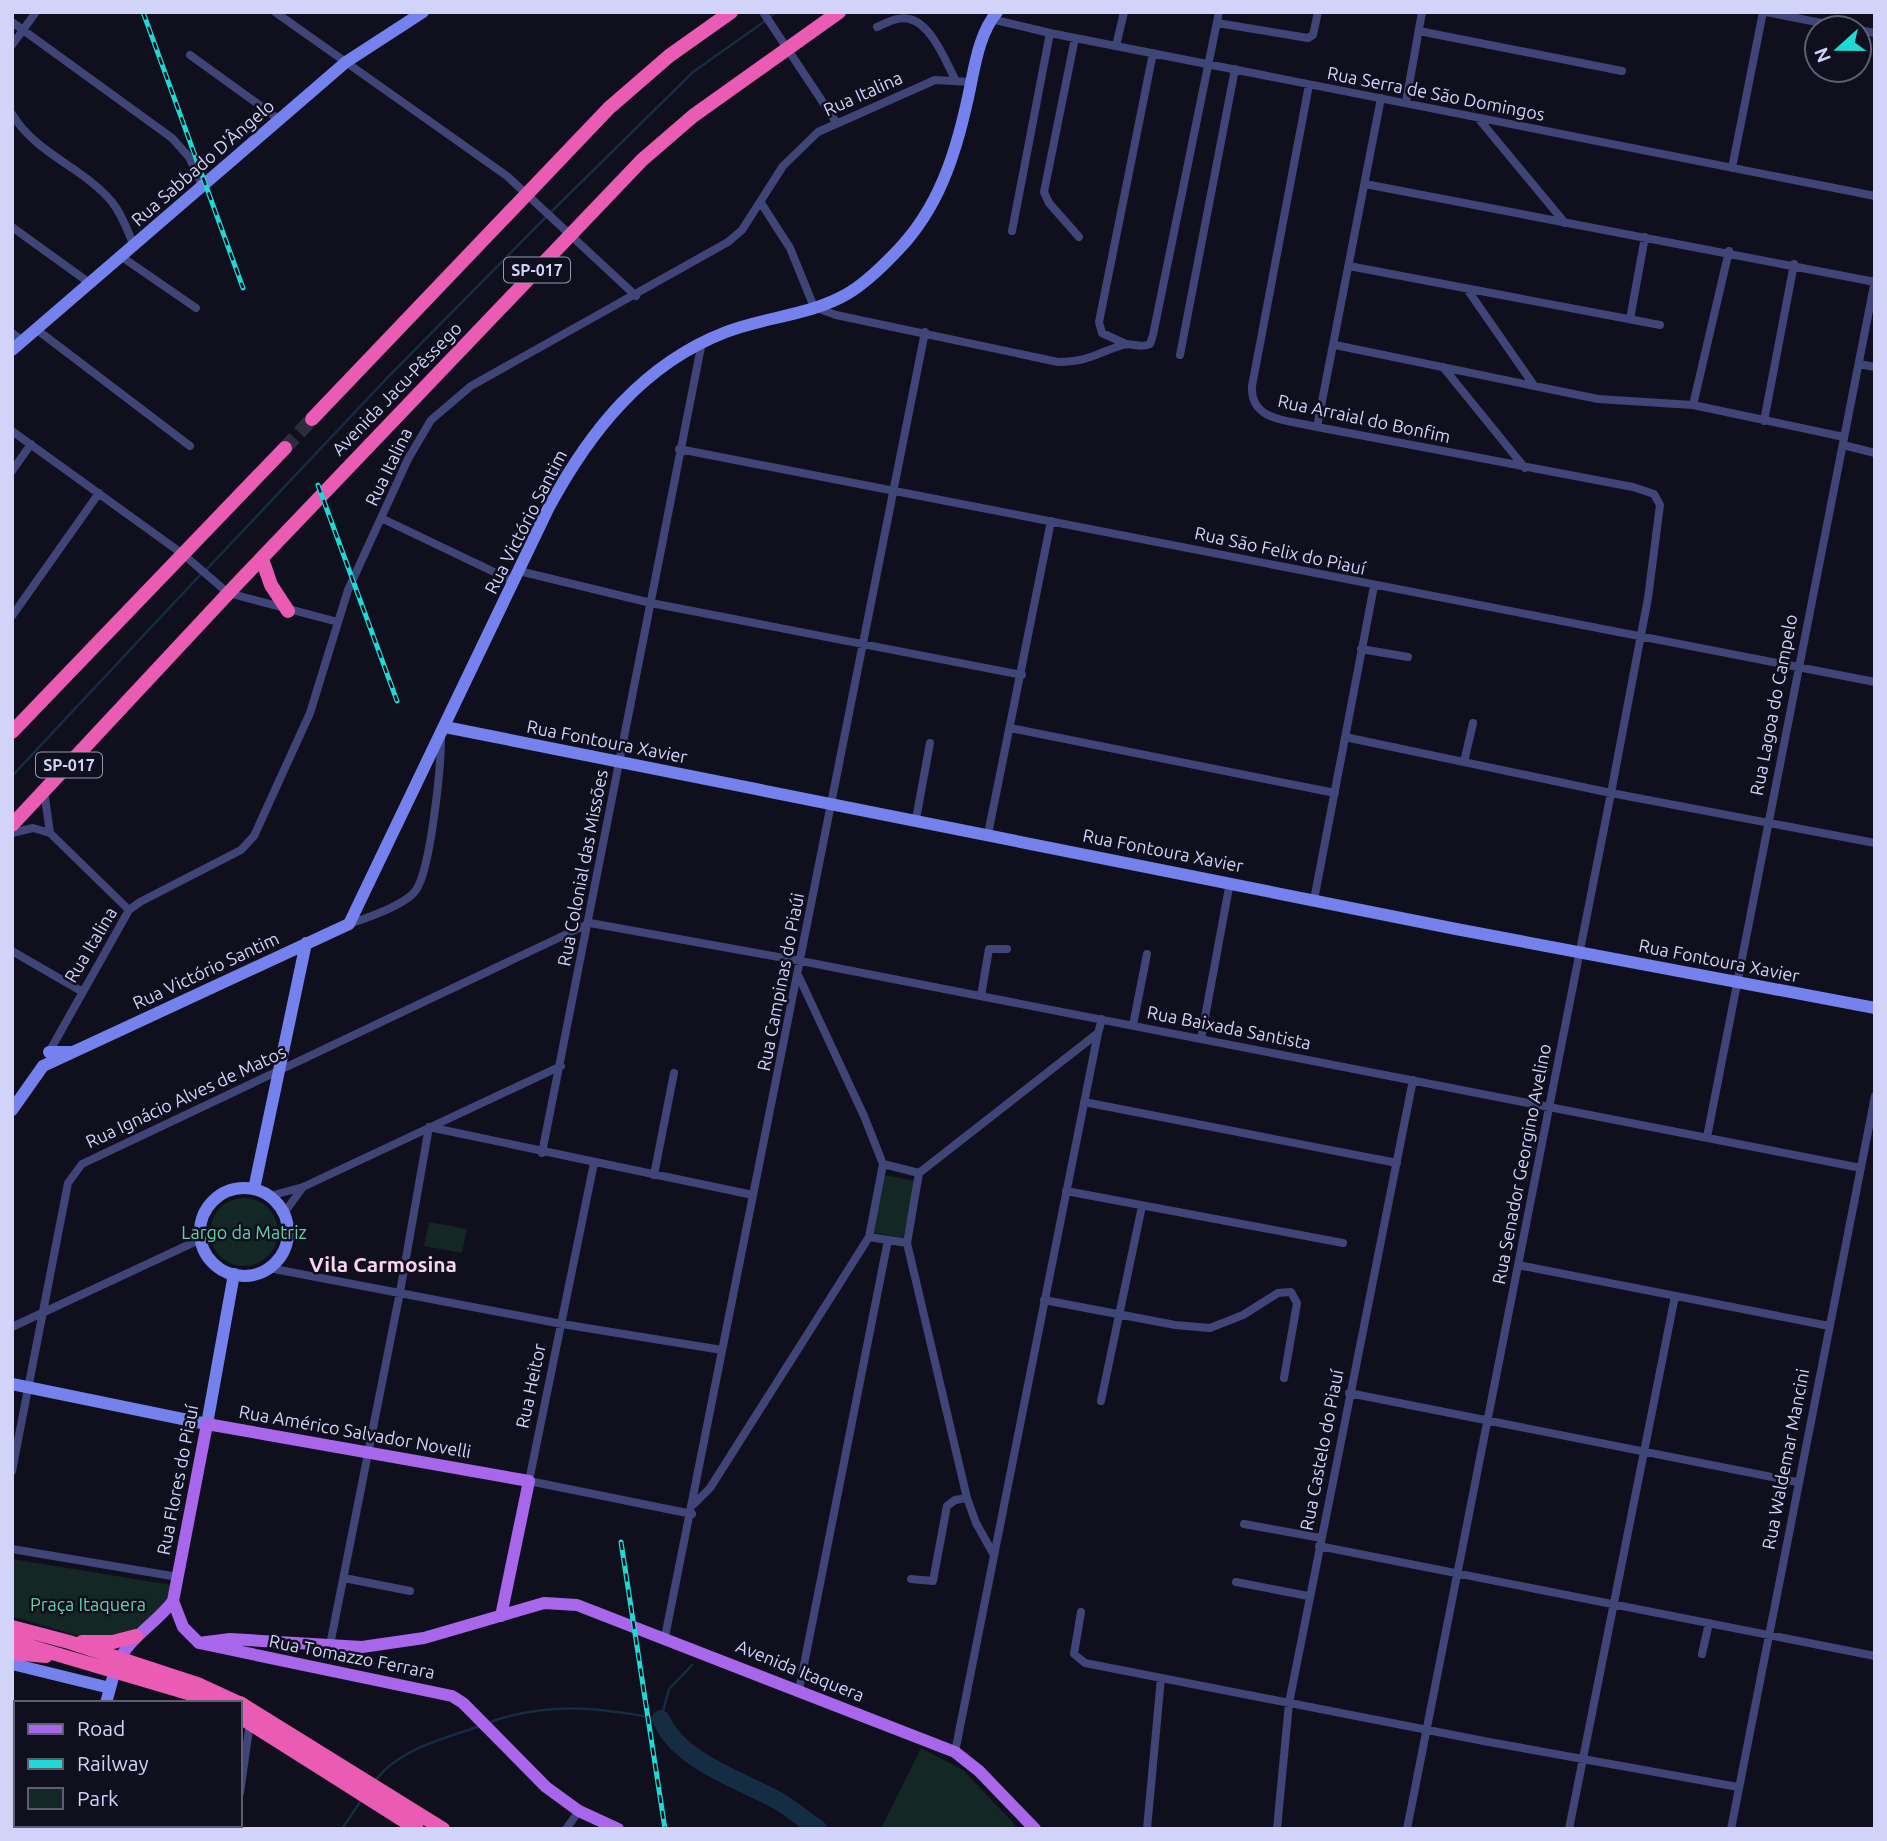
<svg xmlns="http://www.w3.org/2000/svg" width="1887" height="1841" font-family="Ubuntu,sans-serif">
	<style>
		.green { fill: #132724 }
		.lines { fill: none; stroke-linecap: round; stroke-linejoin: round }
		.stream { stroke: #152d42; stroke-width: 2.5 }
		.river { stroke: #152d42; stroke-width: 18 }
		.highway-tunnel { stroke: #2d2c3f; stroke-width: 14; stroke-dasharray: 14 7; stroke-linecap: butt }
		.street { stroke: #404577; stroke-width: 8 }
		.secondary { stroke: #7582ed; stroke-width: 12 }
		.primary { stroke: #a867eb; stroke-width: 12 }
		.highway { stroke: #ea5cb3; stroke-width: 14 }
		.rail-casing { stroke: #1ddad4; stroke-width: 5 }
		.rail { stroke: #100f1e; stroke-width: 2.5; stroke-dasharray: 8; stroke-linecap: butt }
		.labels { text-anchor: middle; stroke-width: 5; stroke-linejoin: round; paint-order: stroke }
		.shield { fill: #100f1e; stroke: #9898b7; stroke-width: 2 }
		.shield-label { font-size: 16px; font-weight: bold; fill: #d2d3f9 }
		.street-label { font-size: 18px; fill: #d2d3f9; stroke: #100f1e }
		.park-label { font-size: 18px; fill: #68cfa7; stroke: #100f1e }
		.quarter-label { font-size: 21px; font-weight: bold; fill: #f9d4f1; stroke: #100f1e }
	</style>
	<rect width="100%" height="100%" fill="#100f1e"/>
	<path class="green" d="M884 1175 915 1181 903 1239 872 1232Z
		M210 1232a34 34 0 1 1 68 0a34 34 0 1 1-68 0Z
		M429 1222 467 1229 462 1253 424 1246Z
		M12 1559 172 1585C169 1601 164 1606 153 1617 107 1658 64 1628 12 1617Z
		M921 1748 963 1770 1019 1829H881Z"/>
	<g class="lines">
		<path class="stream" d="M770 17 776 12
			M551 212 693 72 765 21
			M206 570 387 378 546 217
			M12 776 201 574
			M490 1722C550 1701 600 1708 661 1719L669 1689 692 1665
			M374 1782C398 1749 443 1739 480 1726
			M342 1829 362 1799"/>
		<path class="river" d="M661 1719C678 1760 737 1779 773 1798 789 1806 803 1819 818 1829"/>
		<path class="highway-tunnel" d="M285 448 312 419"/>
		<path class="street" d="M275 12 507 176 636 296
			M763 12 836 122
			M1766 12 1847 28
			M991 19 1050 33 1875 196
			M12 22 172 138 189 157 203 187
			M1217 23 1308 38 1313 35 1318 12
			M877 27C886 23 898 16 909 19 931 23 946 62 955 79
			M1859 30 1875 33
			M1419 31 1622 71
			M1075 38 1044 192 1049 203 1079 237
			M12 45 36 12
			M1116 46 1124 12
			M190 55 280 120
			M1309 85 1252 386C1250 422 1290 420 1317 427L1633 487 1654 494 1660 505 1648 598 1611 793 1407 1829
			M1406 102 1422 12
			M12 114C36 154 83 167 112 202 122 215 128 231 134 246
			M1478 118 1565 223
			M1732 168 1763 12
			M1365 184 1875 282
			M761 203 790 248 814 307 836 315 1058 362C1091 361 1094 354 1123 345 1132 342 1140 349 1150 344L1153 335 1219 12
			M12 227 91 284
			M1012 231 1050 33
			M122 257 196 308
			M1349 266 1660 325
			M1467 289 1533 384
			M1630 319 1645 237
			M36 329 190 446
			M12 333 23 341
			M1126 344 1102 333 1099 322 1153 53
			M1335 345 1598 399 1693 405 1844 437
			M1180 355 1235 69
			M1859 364 1875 367
			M1443 367 1525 468
			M1693 405 1729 251
			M1764 421 1794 264
			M1317 427 1381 98
			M12 431 184 555 228 593 338 622
			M1843 445 1875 453
			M679 449 1875 682
			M12 471 31 444
			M381 518 515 582
			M519 571 651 603 1022 675
			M12 616 99 493
			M1361 649 1408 657
			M1010 728 1335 793
			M1345 737 1611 793 1875 843
			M1464 762 1473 723
			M44 791 50 833
			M916 819 930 743
			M12 833 33 828 50 833 129 910
			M988 834 1051 521
			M1314 900 1374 586
			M349 924C366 918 406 905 416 890 431 868 441 766 441 737
			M12 951 81 991
			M799 977 864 1116 883 1164
			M981 996 989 949H1007
			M1133 1025 1147 954
			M1201 1039 1230 882
			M48 1054 129 910 140 902 241 850 254 836 310 713 348 590 408 459 431 420 471 386 728 242 742 230 783 166 818 132 935 80 971 82
			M1084 1102 1397 1163
			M1707 1137 1875 280
			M542 1153 702 342
			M594 1163 529 1481 692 1514
			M919 1173 1098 1033 1102 1019
			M654 1175 674 1073
			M1066 1191 1343 1243
			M270 1196 303 1187 561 1066
			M284 1213 303 1187
			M907 1243 967 1498 976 1523 994 1555
			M1518 1265 1829 1326
			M269 1268 562 1324 722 1350
			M1044 1300 1175 1325 1210 1328 1243 1315 1278 1293 1291 1292 1297 1303 1284 1378
			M12 1327 201 1239
			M1349 1393 1797 1482
			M1101 1401 1142 1206
			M12 1471 68 1183 82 1164 590 923 801 961 1861 1168
			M694 1504 710 1488 869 1237 883 1164 919 1173 907 1243 869 1237
			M1244 1524 1321 1538
			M1319 1546 1875 1656
			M12 1549 178 1577
			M344 1578 410 1591
			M911 1579 933 1581 947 1506 955 1500 967 1498
			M1236 1582 1308 1596
			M1081 1612 1074 1654 1085 1663 1489 1742 1738 1787
			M665 1637 925 332
			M330 1645 400 1292 429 1127 753 1195
			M1702 1654 1709 1623
			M799 1690 888 1240
			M955 1752 1098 1033
			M240 1793 250 1722
			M235 1829V1825
			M566 1829 579 1811
			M1147 1829 1161 1678
			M1277 1829 1289 1703 1413 1080
			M1569 1829 1675 1296
			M1731 1829 1875 1096"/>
		<path class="secondary" d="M12 350 346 62 423 12
			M445 727 1456 929 1875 1008
			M49 1052H71
			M12 1110 43 1066 349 924 549 507C590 431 643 364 726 332 765 317 811 315 847 294 866 283 884 265 899 249 938 208 955 156 967 102 974 73 977 36 997 12
			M200 1232a44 44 0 1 1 88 0a44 44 0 1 1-88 0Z
			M254 1189 306 943
			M12 1384 207 1424 234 1274
			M12 1664 110 1688
			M106 1703 115 1670
			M12 1811H16
			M136 1825 164 1829"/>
		<path class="primary" d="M173 1601 183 1627 199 1643 452 1696 463 1703 546 1787 579 1811 618 1829
			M199 1643 230 1639 362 1647 424 1638 544 1603 577 1605 955 1752 979 1771 1035 1829
			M116 1667C127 1638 155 1625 173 1601L207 1424 529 1481 501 1616"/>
		<path class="highway" d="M312 419 609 108 669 56 731 12
			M262 559 271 585 288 611
			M12 732 285 448
			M12 825 236 585 642 160 693 116 839 12
			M12 1627 69 1642 200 1685 239 1703
			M12 1641 188 1693 210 1703
			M82 1642H113L136 1636
			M12 1653 46 1656
			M240 1703 443 1829
			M240 1717 417 1829"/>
		<defs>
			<path id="rail" d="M143 12 243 288
				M318 485 397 701
				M621 1542 665 1829"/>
		</defs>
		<use href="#rail" class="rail-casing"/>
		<use href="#rail" class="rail"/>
	</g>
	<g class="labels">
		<g class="shield">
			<rect x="504" y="257.5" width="66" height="25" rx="5"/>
			<rect x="36" y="752.5" width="66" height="25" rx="5"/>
		</g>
		<g class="shield-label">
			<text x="537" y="276">SP-017</text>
			<text x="69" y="771">SP-017</text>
		</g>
		<g class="street-label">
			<text transform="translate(863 94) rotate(-24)" y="6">Rua Italina</text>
			<text transform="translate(1436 94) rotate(11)" y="6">Rua Serra de São Domingos</text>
			<text transform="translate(203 163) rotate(-41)" y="6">Rua Sabbado D'Ângelo</text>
			<text transform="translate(397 389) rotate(-46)" y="6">Avenida Jacu-Pêssego</text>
			<text transform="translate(1364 419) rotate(12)" y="6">Rua Arraial do Bonfim</text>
			<text transform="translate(389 467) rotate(-64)" y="6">Rua Italina</text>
			<text transform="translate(526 522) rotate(-63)" y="6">Rua Victório Santim</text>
			<text transform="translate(1280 551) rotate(12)" y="6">Rua São Felix do Piauí</text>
			<text transform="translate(1774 705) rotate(-79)" y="6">Rua Lagoa do Campelo</text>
			<text transform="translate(607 742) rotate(11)" y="6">Rua Fontoura Xavier</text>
			<text transform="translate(1163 851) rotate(11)" y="6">Rua Fontoura Xavier</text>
			<text transform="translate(583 868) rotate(-79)" y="6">Rua Colonial das Missões</text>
			<text transform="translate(91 945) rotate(-59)" y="6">Rua Italina</text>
			<text transform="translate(1719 961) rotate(11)" y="6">Rua Fontoura Xavier</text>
			<text transform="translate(206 971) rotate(-25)" y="6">Rua Victório Santim</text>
			<text transform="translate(781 982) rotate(-79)" y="6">Rua Campinas do Piaúi</text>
			<text transform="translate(1229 1028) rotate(11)" y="6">Rua Baixada Santista</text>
			<text transform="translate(186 1097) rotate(-25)" y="6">Rua Ignácio Alves de Matos</text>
			<text transform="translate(1522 1164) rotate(-79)" y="6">Rua Senador Georgino Avelino</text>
			<text transform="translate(531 1386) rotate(-78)" y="6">Rua Heitor</text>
			<text transform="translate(355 1432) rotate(10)" y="6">Rua Américo Salvador Novelli</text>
			<text transform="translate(1322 1450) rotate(-79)" y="6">Rua Castelo do Piauí</text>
			<text transform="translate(1786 1459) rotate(-79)" y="6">Rua Waldemar Mancini</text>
			<text transform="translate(178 1480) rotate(-79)" y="6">Rua Flores do Piauí</text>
			<text transform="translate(352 1657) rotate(11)" y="6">Rua Tomazzo Ferrara</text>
			<text transform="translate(800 1671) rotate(22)" y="6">Avenida Itaquera</text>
		</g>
		<g class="park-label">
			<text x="244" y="1239">Largo da Matriz</text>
			<text x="88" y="1611">Praça Itaquera</text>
		</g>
		<g class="quarter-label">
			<text x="383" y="1272">Vila Carmosina</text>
		</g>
	</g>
	<rect width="1887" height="1841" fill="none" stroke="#d2d3f9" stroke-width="28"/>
	<rect x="14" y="1701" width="228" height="126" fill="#100f1e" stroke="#5e5d76" stroke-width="2"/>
	<rect x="28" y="1724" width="35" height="10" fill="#a867eb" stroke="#5e5d76" stroke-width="2"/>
	<text x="77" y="1736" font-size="21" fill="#d2d3f9">Road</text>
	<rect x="28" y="1759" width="35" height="10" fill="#1ddad4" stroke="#5e5d76" stroke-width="2"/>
	<text x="77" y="1771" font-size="21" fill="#d2d3f9">Railway</text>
	<rect x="28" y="1788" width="35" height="21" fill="#132724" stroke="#5e5d76" stroke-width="2"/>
	<text x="77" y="1806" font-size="21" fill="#d2d3f9">Park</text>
	<g transform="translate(1838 49) rotate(249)"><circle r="33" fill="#100f1e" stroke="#5e5d76" stroke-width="2"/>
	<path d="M0-5L12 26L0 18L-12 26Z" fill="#1ddad4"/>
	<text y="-10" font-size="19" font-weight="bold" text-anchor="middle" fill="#d2d3f9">N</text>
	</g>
</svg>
